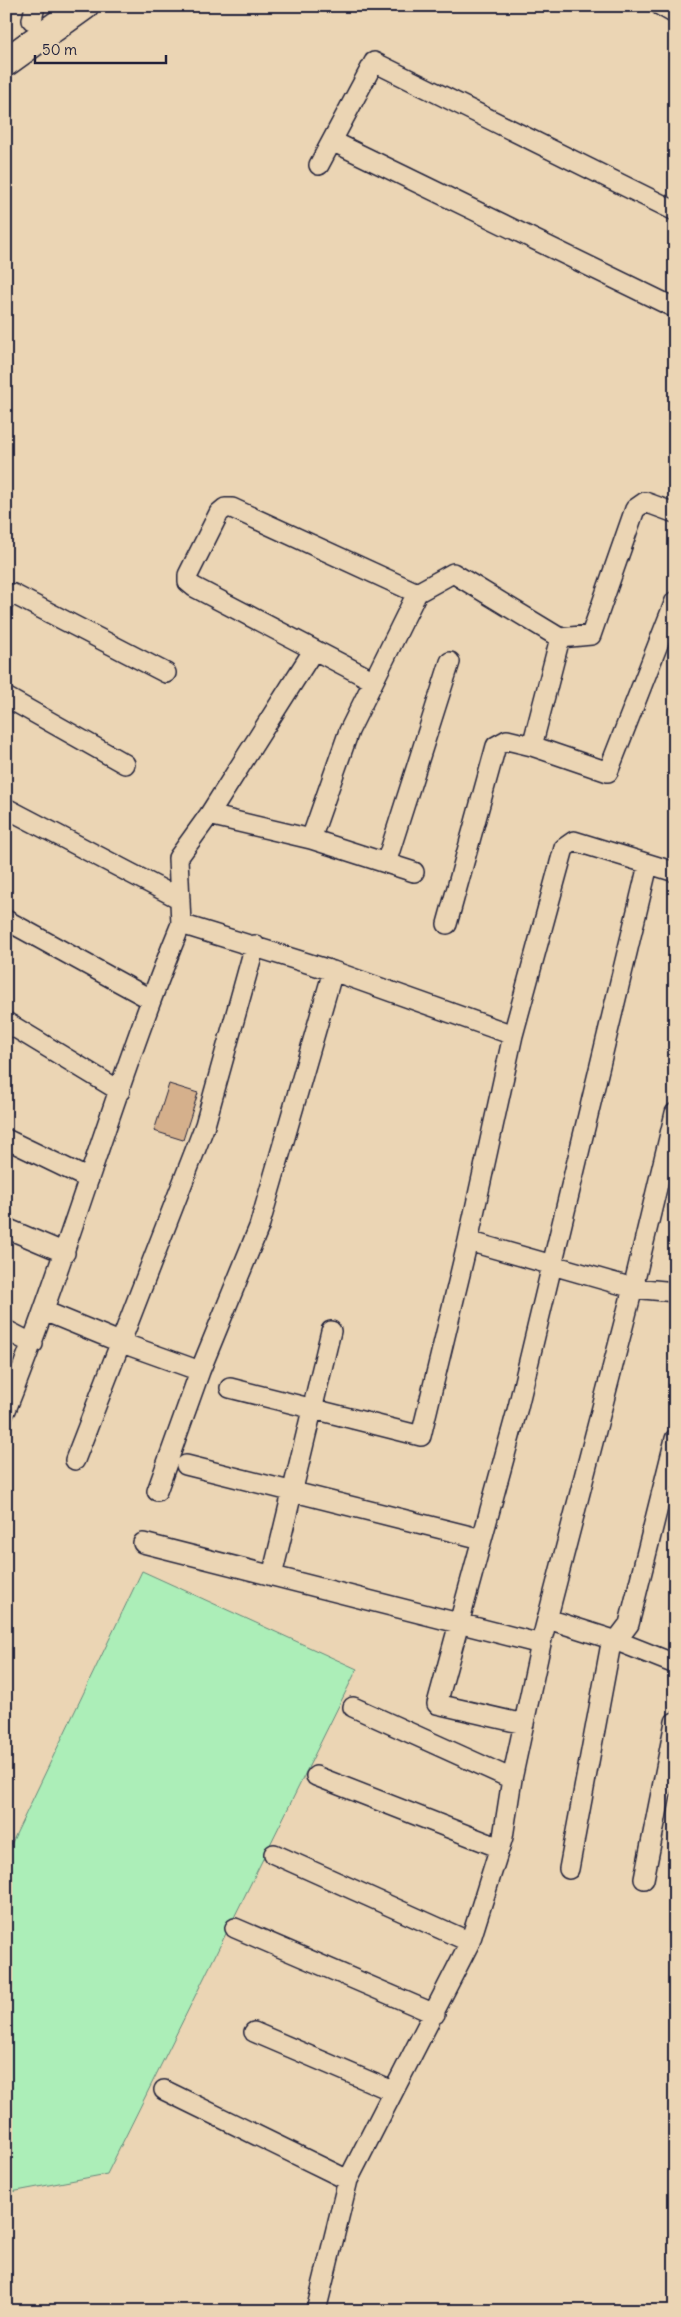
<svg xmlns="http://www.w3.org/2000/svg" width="681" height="2317" font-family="Delius,sans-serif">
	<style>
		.green { fill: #aceeb8; stroke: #67887a }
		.building { fill: #d5b08c; stroke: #22223b }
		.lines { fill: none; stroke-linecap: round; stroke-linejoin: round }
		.street-casing { stroke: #22223b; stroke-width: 22 }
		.secondary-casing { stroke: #22223b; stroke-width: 31 }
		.street { stroke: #ebd5b4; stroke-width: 19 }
		.secondary { stroke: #ebd5b4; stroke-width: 28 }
	</style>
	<rect width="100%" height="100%" fill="#ebd5b4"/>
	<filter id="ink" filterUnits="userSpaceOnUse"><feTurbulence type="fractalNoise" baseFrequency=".02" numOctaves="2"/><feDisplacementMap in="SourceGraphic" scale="10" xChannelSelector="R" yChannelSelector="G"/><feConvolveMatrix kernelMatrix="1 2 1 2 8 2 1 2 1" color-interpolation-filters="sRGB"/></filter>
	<g filter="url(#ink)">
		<path class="green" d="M142 1571 357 1669 107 2174 6 2193V1855Z"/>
		<path class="building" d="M169 1084 198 1093 183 1140 154 1131Z"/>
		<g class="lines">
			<defs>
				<path id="street" d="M661 6 675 14
					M32 20 35 6
					M332 141 675 308
					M319 165 374 62 675 211
					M6 599 13 594 166 673
					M372 680 194 587 188 582V575L219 513 225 508H232L417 593
					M6 697 125 764
					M532 746 608 772 675 601
					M6 808 180 899
					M209 815 311 839 414 872
					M311 839 349 731 417 593 453 573 560 638 591 635 635 509 645 502 675 513
					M386 863 450 662
					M6 920 150 999
					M447 924 496 746 507 740 532 746 560 638
					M6 1022 120 1091
					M513 1035 564 848 574 841 675 872
					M6 1139 89 1179
					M6 1228 65 1253
					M468 1241 633 1288 675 1292
					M44 1311 122 1343 200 1371
					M6 1330 33 1344
					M230 1388 421 1436 468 1241 513 1035 333 971 181 924 178 858 209 815 313 651
					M6 1410C70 1250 115 1084 181 924
					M75 1460 205 1125 255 945
					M186 1465 482 1539
					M157 1491 200 1371 259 1227 333 971
					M143 1543 541 1644
					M272 1576 331 1331
					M548 1619 617 1641 675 1664
					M353 1707 512 1779
					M524 1724 437 1704 518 1407 648 865
					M316 1776 500 1848
					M274 1854 470 1942
					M569 1869 610 1649 629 1624 675 1439
					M644 1879 675 1722
					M235 1928 435 2014
					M254 2032 392 2091
					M164 2090 348 2180
					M316 2311 348 2180 470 1942 503 1837 512 1779 542 1639 633 1288 675 1113"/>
				<path id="secondary" d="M6 62 84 6"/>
			</defs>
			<use href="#street" class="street-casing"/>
			<use href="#secondary" class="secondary-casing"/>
			<use href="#street" class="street"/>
			<use href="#secondary" class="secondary"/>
		</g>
	</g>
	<rect width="681" height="2317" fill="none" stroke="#ebd5b4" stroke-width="25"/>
	<rect x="12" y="12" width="656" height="2292" fill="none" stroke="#22223b" stroke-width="2" filter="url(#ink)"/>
	<path d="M35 55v8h131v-8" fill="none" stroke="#22223b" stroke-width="2.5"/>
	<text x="42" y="55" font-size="15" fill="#22223b" stroke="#ebd5b4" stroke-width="4" paint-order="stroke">50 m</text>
</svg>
